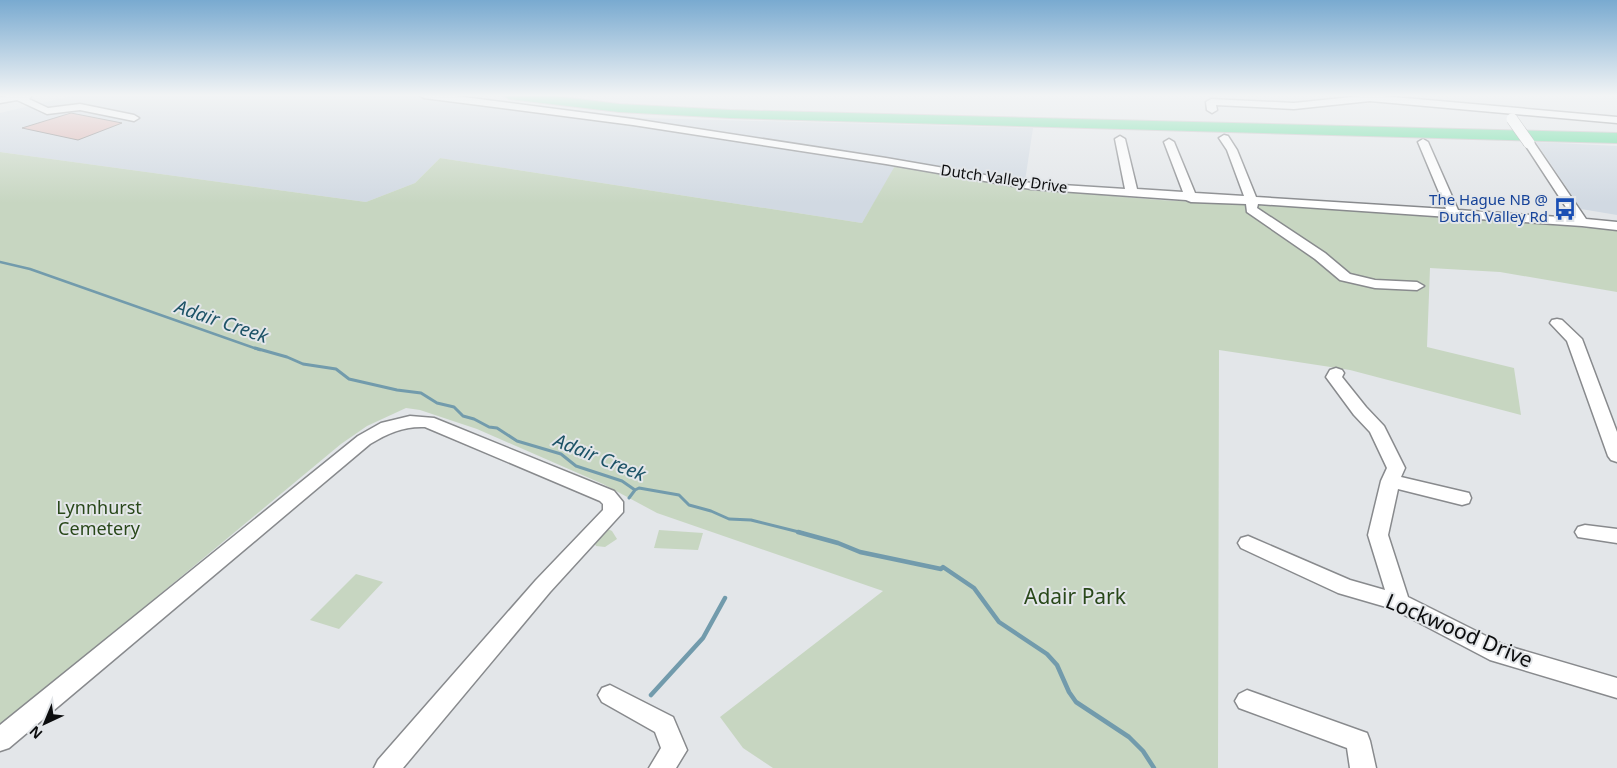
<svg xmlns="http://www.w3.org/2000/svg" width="1617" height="768" font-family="'Noto Sans',sans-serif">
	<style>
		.built { fill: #d1d9e2 }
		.green { fill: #c7d6c1 }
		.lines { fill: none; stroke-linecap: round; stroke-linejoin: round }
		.stream-far2 { stroke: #729bac; stroke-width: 2.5 }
		.stream-far1 { stroke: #729bac; stroke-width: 3 }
		.stream { stroke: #729bac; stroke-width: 4.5 }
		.building { fill: #ddb1ae; stroke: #827d7d }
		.minor-casing { stroke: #888a8d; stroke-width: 3 }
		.highway-casing { stroke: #c0c0c0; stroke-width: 2 }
		.minor { fill: #fff; fill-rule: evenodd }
		.highway { fill: #61dc9b; fill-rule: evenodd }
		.minor-bridge-casing { stroke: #888a8d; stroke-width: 12; stroke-linecap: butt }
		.minor-bridge { stroke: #fff; stroke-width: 11 }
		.labels { text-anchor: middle; stroke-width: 4; stroke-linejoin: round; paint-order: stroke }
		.far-street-label { font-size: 15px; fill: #0c0d0e; stroke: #e3e6e9 }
		.far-transit-label { font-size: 15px; fill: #164399; stroke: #e3e6e9; text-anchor: end }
		.park-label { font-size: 18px; fill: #29481a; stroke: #e3e6e9 }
		.water-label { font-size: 19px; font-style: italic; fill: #1d5367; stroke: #e3e6e9 }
		.near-park-label { font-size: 21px; fill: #29481a; stroke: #e3e6e9 }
		.near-street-label { font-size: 21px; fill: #0c0d0e; stroke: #e3e6e9 }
	</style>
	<rect width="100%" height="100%" fill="#e3e6e9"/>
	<path class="built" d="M76 95H450L641 118 1033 128 1025 181 897 164 862 223 440 158 415 183 366 202 0 152V113Z
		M1536 142 1617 146V215L1581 209Z"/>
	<path class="green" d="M0 152 366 202 415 183 440 158 862 223 896 164 1019 188 1160 200 1386 212 1617 230V292L1500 272 1430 268 1427 347 1514 368 1521 415 1350 370 1219 350 1218 768H773L743 748 720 717 883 591 657 513 603 484 477 429 420 410 406 408 367 426 341 444 0 727Z
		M608 529 612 531 617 539 605 547 596 546 595 544Z
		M659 530 703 533 698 550 654 548Z
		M356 574 383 582 339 629 310 620Z"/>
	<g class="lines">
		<path class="stream-far2" d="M0 262 30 269 260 350"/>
		<path class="stream-far1" d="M255 348 287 357 303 364 336 369 349 379 397 390 421 393 437 403 454 407 463 416 474 419 489 427 497 428 517 441 561 454 576 466 622 481 635 490 639 488 679 495 689 505 711 511 729 519 751 520 803 533
			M629 498 635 490"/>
		<path class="stream" d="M798 532 838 543 860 552 941 569 943 567 974 588 999 622 1047 654 1057 665 1069 692 1076 702 1129 737 1143 751 1154 768
			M651 695 703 638 725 598"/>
	</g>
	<path class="building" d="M71 113 122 123 78 140 22 128Z"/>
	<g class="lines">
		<defs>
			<path id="minor" d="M14 95H32L29 99 48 108 80 104 134 115 139 118 134 121 80 110 47 114 17 100 0 103V97Z
				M419 95H448L633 119 886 158 1031 183 1125 189 1115 139 1120 136 1125 139 1137 189 1183 192 1164 142 1169 139 1174 142 1195 193 1244 196 1227 150 1219 138 1224 135 1228 136 1237 150 1256 197 1446 209 1418 142 1423 139 1428 142 1458 210 1573 218 1524 143 1529 140 1533 141 1586 219 1617 222V230L1582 226 1258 204 1257 208 1325 253 1350 274 1375 280 1417 282 1424 286 1417 290 1375 288 1340 280 1315 259 1247 212 1246 204 1191 202 1186 200 1031 189 886 164 633 125 424 98Z
				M1371 95 1617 117V123L1370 101 1294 109 1216 105 1217 110 1212 113 1207 110 1206 102 1211 99 1294 103Z
				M1557 319 1562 320 1582 339 1617 432V462L1611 460 1608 456 1567 341 1550 323 1552 320Z
				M1336 368 1342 370 1344 373 1342 377 1366 407 1384 426 1405 468 1401 477 1469 493 1471 498 1469 503 1462 505 1398 489 1388 535 1408 597 1504 645 1617 678V698L1490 660 1393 609 1338 593 1241 548 1238 543 1241 538 1248 536 1350 580 1385 590 1368 535 1381 481 1387 468 1370 432 1354 415 1326 377 1330 370Z
				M410 416 434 418 614 491 623 502V512L550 592 403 768H374L378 760 536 580 603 510V504L600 501 425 427C404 426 388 433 370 444L9 748 0 751V725L358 436 381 423Z
				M1585 525 1617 529V543L1578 537 1575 532 1578 527Z
				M610 685 673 717 687 750 676 768H649L661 748 655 732 602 702 598 695 602 688Z
				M1247 690 1367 733 1370 741 1376 768H1350L1347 748 1239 708 1235 701 1239 694Z"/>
			<path id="highway" d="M502 95H546L619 104 730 110 1617 133V143L730 118 619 112 509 99Z"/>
		</defs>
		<use href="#minor" class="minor-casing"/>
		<use href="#highway" class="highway-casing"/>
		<use href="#minor" class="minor"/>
		<use href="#highway" class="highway"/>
		<defs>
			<path id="minor-bridge" d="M1512 119 1529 143"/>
		</defs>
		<use href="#minor-bridge" class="minor-bridge-casing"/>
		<use href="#minor-bridge" class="minor-bridge"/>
	</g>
	<linearGradient id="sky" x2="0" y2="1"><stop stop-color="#79aad0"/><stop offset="0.47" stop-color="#f2f4f5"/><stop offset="1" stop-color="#f2f4f5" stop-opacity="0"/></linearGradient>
	<rect width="1617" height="203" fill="url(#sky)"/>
	<defs>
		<symbol id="bus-bare" viewBox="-9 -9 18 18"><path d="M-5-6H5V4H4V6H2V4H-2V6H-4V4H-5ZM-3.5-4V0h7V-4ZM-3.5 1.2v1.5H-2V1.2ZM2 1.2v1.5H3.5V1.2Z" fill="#1a4fb4" stroke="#e3e6e9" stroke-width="2.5" paint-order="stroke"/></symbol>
	</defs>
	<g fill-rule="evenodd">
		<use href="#bus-bare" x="1549" y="193" width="32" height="32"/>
	</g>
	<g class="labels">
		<g class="far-street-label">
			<text transform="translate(1004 179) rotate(8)" y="5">Dutch Valley Drive</text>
		</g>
		<g class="far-transit-label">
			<text x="1548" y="205">The Hague NB @<tspan x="1548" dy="17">Dutch Valley Rd</tspan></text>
		</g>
		<g class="park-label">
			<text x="99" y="514">Lynnhurst<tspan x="99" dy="21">Cemetery</tspan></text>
		</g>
		<g class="water-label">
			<text transform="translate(222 321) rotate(19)" y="7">Adair Creek</text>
			<text transform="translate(600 457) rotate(22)" y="7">Adair Creek</text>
		</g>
		<g class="near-park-label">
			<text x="1075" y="604">Adair Park</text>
		</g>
		<g class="near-street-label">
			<text transform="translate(1459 631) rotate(23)" y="7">Lockwood Drive</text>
		</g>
	</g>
	<g transform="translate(45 723) rotate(224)" stroke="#e3e6e9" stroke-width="4" paint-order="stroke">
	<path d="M0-4L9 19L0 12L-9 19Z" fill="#0c0d0e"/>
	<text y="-8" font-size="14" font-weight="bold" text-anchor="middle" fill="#0c0d0e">N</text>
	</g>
</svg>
